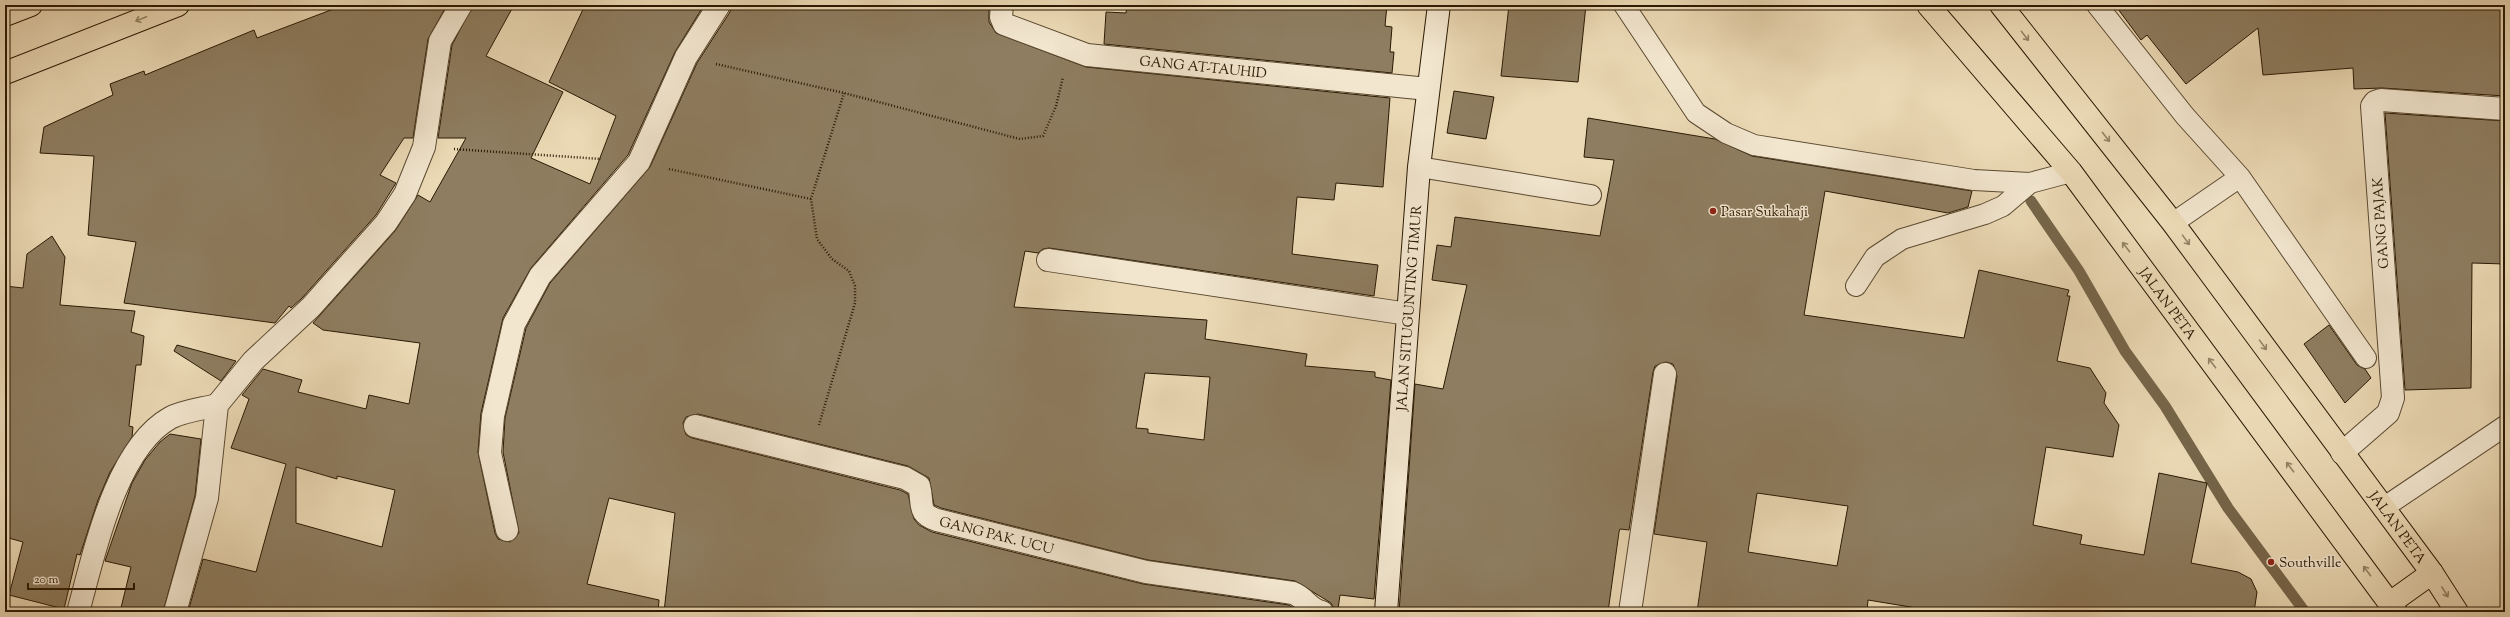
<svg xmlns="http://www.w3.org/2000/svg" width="2510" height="617" font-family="'Sorts Mill Goudy',serif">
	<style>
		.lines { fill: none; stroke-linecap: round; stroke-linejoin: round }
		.stream { stroke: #766549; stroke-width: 11 }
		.building { fill: #8e7d60; stroke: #2a1903; fill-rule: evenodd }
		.lane-casing { stroke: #5a4930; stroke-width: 22 }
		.street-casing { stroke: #5a4930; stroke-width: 24 }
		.secondary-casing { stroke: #2a1903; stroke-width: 24 }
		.primary-casing { stroke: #2a1903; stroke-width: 24 }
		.path { stroke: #2a1903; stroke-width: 2.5; stroke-dasharray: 1 2; stroke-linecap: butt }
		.lane { stroke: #f2e6cf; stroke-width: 20 }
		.street { stroke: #f2e6cf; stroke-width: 22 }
		.secondary { stroke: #f2e6cf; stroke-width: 22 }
		.primary { stroke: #ebd9b5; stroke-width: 22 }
		.oneway { stroke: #948365 }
		.poi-dot { fill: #8f2418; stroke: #f2e6cf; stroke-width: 1.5 }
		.labels { text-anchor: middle; stroke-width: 3; stroke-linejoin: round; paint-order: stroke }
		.street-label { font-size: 14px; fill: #2a1903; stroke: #f2e6cf }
		.poi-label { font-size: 14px; fill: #2a1903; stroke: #f2e6cf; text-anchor: start }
	</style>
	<rect width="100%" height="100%" fill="#ebd9b5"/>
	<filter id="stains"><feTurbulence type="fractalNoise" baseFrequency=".005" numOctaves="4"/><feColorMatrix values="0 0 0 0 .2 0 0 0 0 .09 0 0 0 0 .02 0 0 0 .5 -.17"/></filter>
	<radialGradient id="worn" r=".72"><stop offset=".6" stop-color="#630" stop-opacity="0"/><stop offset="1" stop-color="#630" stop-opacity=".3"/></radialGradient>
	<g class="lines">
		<path class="stream" d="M2031 201 2079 271 2125 351 2165 406 2228 508 2305 612"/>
	</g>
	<path class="building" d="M344 5H447L428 39 413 138H404L380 175 396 183 376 215 302 298 291 308 289 306 275 323 124 303 136 242 88 235 94 156 40 153 44 127 113 95 110 84 144 71 145 75 254 30 257 38Z
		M473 5H514L486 56 563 92 531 158 590 184 616 116 549 82 585 5H704L675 52 628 155 531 268 503 318 481 413 478 452 495 533 498 539 510 542 519 533 503 452 505 418 526 328 550 283 650 167 697 63 730 12 731 5H989V22L996 33 1086 67 1390 98 1383 187 1336 183 1334 200 1297 197 1292 254 1378 265 1374 296 1049 248 1043 249 1038 253 1025 251 1014 307 1207 320 1205 339 1307 354 1305 366 1375 372V377L1391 380 1374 599 1340 595 1338 609H1334L1331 603 1295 581 1148 560 941 508 934 505 929 478 908 466 698 414 686 417 683 423 686 435 692 438 900 490 908 494 914 519 919 525 932 532 1143 584 1289 605 1298 612H664L675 513 609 498 587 584 659 600 658 612H188L203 559 256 572 286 464 231 448 249 399 242 395 263 369 302 380 298 392 366 409 369 395 409 404 420 343 323 330 313 323 395 231 418 195 430 202 466 138H438L452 45ZM1145 373 1210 377 1204 440 1148 433V429L1136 428ZM296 467 337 479V476L395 490 382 547 296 523Z
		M1127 5H1387L1385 26 1392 27 1390 52H1394L1392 73 1104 44 1106 12 1126 13Z
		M1509 5H1586L1578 82 1501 76Z
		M2115 5H2505V96L2382 88 2354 89 2353 68 2263 75 2258 28 2186 84 2147 35 2141 40Z
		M1454 91 1494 97 1486 139 1447 133Z
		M2385 113 2505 121V264L2472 263 2471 388 2405 390Z
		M1588 118 1715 139 1752 156 1972 191 1968 207 1948 213 1825 191 1804 315 1964 338 1979 270 2069 290 2067 296H2070L2057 361 2090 368 2106 393 2104 403 2119 425 2113 457 2046 447 2033 525 2082 535 2080 544 2144 555 2159 473 2207 483 2191 563 2238 572 2251 579 2257 592 2254 612H1941L1868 600 1867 612H1697L1707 542 1654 534 1677 376 1673 364 1666 362 1655 366 1653 372 1629 530 1620 529 1619 532 1608 612H1399L1415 384 1443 389 1467 285 1432 280 1437 245 1451 247 1455 217 1600 236 1614 160 1584 157ZM1757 493 1848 506 1837 566 1748 552Z
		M52 236 65 257 60 305 135 311 131 332 144 336 141 365H136L129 426 133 427 132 437 110 472 98 500 80 555 77 554 64 609 9 595 23 542 5 537V286L23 288 27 254Z
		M2329 325 2357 365 2365 369 2371 378 2345 403 2304 344Z
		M177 345 236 361 221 381 174 351Z
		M170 434 201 439 195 496 163 612H120L131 567 105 561 132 483 145 460 160 442Z"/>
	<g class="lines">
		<defs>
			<path id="lane" d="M1624 5 1696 113 1726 133 1754 145 1974 180 2030 183 2071 172
				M2097 5 2185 116 2240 177 2366 358
				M1419 167 1591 195
				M2173 223 2240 177
				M1856 286 1875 257 1902 239 1985 214 2003 206 2030 183
				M2383 508 2505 426"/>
			<g id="street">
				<path id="s1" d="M1002 5 1001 17 1004 24 1087 55 1428 89"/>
				<path d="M1048 260 1408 314"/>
				<path id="s2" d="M695 426 905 478 919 486C924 504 916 513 937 520L1146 572 1293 593C1306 598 1308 609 1322 612"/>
				<path d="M2342 453 2388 413 2393 398 2372 106 2375 102 2381 100 2505 109"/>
				<path d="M507 530 490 453 493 416 514 324 540 276 639 162 686 57 719 5"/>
				<path d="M78 612C94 555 115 449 170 418 183 411 202 409 217 405"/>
				<path d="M175 612 207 498 217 405 253 361 311 307 386 223 405 194 424 147 440 41 461 5"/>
				<path d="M1630 612 1665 374"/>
			</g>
			<g id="secondary">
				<path id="s3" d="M1386 612 1419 167 1439 5"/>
			</g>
			<g id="primary">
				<path id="s4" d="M1928 5 2071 172 2396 612"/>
				<path id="s5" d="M2001 5 2173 223 2432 573 2457 612"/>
				<path d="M5 15 31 5"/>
				<path d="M5 73 178 5"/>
				<path d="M2390 603 2432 573"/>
			</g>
		</defs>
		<use href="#lane" class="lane-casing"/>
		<use href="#street" class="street-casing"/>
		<use href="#secondary" class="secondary-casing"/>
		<use href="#primary" class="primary-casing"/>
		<path class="path" d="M716 64 844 93 1020 139 1043 136 1056 106 1063 77
			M454 149 601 159
			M669 169 811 199
			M819 425 855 303V286L849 271 832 259 817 239 811 199 844 93"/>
		<use href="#lane" class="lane"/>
		<use href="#street" class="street"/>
		<use href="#secondary" class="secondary"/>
		<use href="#primary" class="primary"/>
	</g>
	<defs><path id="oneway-shaft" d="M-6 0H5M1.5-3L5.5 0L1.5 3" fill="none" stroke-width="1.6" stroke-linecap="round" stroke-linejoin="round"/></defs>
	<g class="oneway">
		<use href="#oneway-shaft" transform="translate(141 19) rotate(158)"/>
		<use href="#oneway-shaft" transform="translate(2025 36) rotate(52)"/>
		<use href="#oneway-shaft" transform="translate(2106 137) rotate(52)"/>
		<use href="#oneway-shaft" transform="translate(2186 240) rotate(54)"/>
		<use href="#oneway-shaft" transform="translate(2126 247) rotate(-127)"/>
		<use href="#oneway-shaft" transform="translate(2263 345) rotate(54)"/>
		<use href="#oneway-shaft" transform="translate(2212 363) rotate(-127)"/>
		<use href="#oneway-shaft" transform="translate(2290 467) rotate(-127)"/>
		<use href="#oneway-shaft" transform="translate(2367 571) rotate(-127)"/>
		<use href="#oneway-shaft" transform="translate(2445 592) rotate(58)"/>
	</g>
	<g class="poi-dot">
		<circle cx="1713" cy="211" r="4"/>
		<circle cx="2271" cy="562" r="4"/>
	</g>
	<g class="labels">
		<g class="street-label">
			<text dy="5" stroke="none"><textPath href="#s1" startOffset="225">GANG AT-TAUHID</textPath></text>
			<text transform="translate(2380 223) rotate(-94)" y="5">GANG PAJAK</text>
			<text dy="5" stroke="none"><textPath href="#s4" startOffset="383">JALAN PETA</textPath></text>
			<text dy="5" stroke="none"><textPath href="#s3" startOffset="305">JALAN SITUGUNTING TIMUR</textPath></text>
			<text dy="5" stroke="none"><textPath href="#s5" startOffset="656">JALAN PETA</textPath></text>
			<text dy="5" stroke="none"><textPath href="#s2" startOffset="336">GANG PAK. UCU</textPath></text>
		</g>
		<g class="poi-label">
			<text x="1721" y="216">Pasar Sukahaji</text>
			<text x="2279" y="567">Southville</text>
		</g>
	</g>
	<rect width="2510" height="617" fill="none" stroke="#ebd9b5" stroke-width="20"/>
	<rect x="6" y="6" width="2498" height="605" fill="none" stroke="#2a1903" stroke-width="2"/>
	<rect x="10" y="10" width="2490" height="597" fill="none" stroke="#2a1903"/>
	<path d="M28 583v6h106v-6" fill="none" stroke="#2a1903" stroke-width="2"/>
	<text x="34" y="583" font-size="12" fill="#2a1903" stroke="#f2e6cf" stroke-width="3" paint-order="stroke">20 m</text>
	<rect width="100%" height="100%" filter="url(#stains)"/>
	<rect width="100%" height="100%" fill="url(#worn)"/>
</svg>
